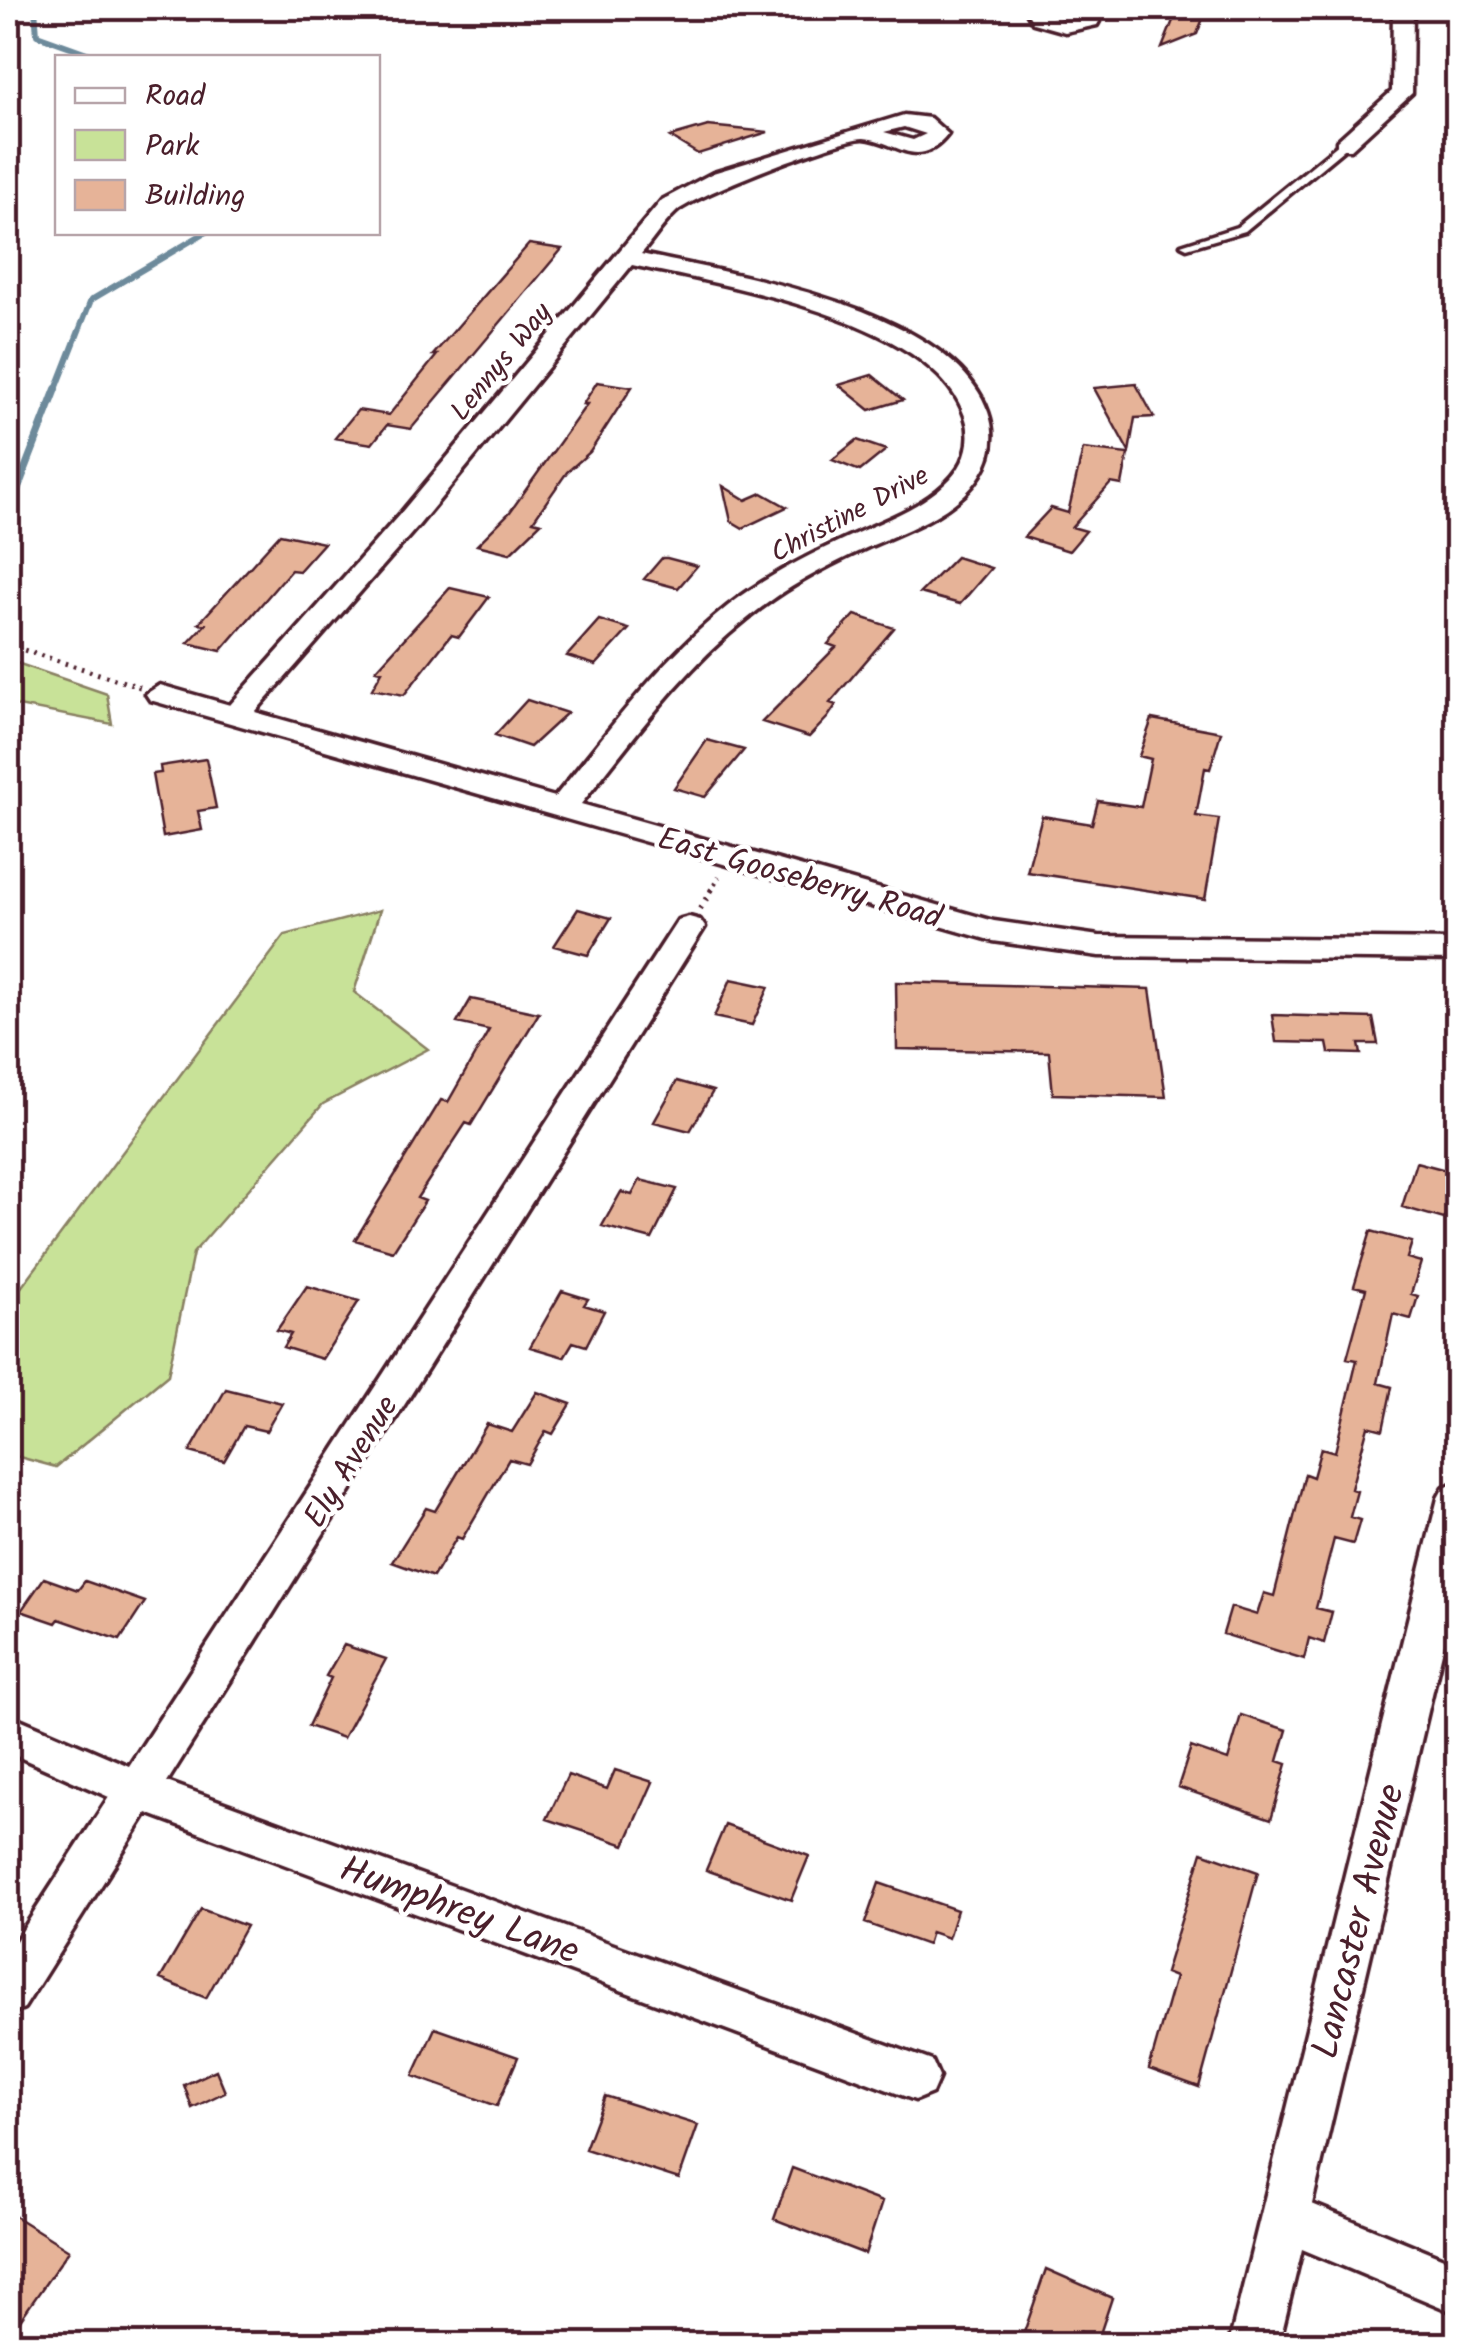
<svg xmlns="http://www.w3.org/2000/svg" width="1465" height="2352" font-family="Kalam,sans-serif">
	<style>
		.green { fill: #c8e298; stroke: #898062; stroke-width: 2.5 }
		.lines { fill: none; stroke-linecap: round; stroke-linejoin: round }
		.stream-far1 { stroke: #6d8a9b; stroke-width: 6 }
		.stream { stroke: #6d8a9b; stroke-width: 8 }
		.building { fill: #e6b398; stroke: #4a1f2b; stroke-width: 2.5 }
		.lane-casing { stroke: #4a1f2b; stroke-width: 7 }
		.street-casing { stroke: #4a1f2b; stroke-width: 7 }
		.path-far1 { stroke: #4a1f2b; stroke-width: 5; stroke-dasharray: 2.5 6; stroke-linecap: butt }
		.path { stroke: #4a1f2b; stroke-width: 6; stroke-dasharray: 2.5 8; stroke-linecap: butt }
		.lane { fill: #fff; fill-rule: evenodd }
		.street { fill: #fff; fill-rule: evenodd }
		.labels { text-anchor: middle; stroke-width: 9; stroke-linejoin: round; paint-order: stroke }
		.far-street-label { font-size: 28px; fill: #4a1f2b; stroke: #fff }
		.street-label { font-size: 32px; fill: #4a1f2b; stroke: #fff }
		.near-street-label { font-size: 38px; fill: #4a1f2b; stroke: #fff }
	</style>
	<rect width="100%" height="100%" fill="#fff"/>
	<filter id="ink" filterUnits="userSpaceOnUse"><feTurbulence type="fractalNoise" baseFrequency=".01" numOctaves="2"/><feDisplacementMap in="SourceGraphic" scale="20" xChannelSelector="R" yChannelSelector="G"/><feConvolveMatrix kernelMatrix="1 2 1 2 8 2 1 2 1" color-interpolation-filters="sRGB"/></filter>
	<g filter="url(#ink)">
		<path class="green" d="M8 660 107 694 112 724 8 704Z
			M380 910 354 992 428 1049 323 1104 193 1253 168 1375 56 1467 8 1454V1305L285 935Z"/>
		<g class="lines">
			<path class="stream-far1" d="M35 8 37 35 101 58
				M55 392 91 300 206 232"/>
			<path class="stream" d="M8 513 56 389"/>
		</g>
		<path class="building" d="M1178 8H1207L1197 34 1162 48Z
			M708 126 768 132 698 154 670 137Z
			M529 244 562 249 411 429 387 425 372 444 335 438 358 410 389 415 437 355H433Z
			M872 375 903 400 870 410 839 385Z
			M597 382 632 387 590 452 567 472 533 521 541 523 510 553 477 545 510 512 587 404H583Z
			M1136 384 1154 417 1135 418 1129 452 1094 388Z
			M857 440 886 450 860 471 832 460Z
			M1083 449 1128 454 1122 485 1111 483 1072 527 1086 531 1069 551 1024 537 1051 508 1068 513Z
			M723 486 746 500 762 493 787 507 743 528 731 521Z
			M280 534 324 543 299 571 291 570 221 651 188 643 206 624 199 623Z
			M956 557 991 568 960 604 920 593Z
			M662 558H667L697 566 678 588 644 579Z
			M450 588 489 597 459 637 451 635 404 695 372 689 382 671 376 670Z
			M855 615 894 628 830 703 836 705 828 717 809 737 762 722 836 647 828 644Z
			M599 620 629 629 596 665 567 656Z
			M527 700 567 713 530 747 495 735Z
			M1152 719 1221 732 1210 769 1205 768 1196 816 1219 819 1205 899 1027 872 1042 816 1092 824 1098 801 1141 807 1151 759 1139 756Z
			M707 740 744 750 705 797 674 788Z
			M206 759 216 808 198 811 202 830 163 837 152 774 161 773 160 766Z
			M578 909 611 918 588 955 554 946Z
			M731 979 769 987 752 1025 714 1017Z
			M896 982 1150 989 1166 1097 1053 1094 1049 1052 897 1049Z
			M471 999 539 1013 471 1125 466 1123 417 1198 425 1201 393 1251 355 1240 441 1100 448 1102 489 1030 457 1023Z
			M1272 1015 1373 1018 1378 1044H1359L1361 1054 1329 1053 1327 1043 1276 1042Z
			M677 1081 713 1091 690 1131 654 1122Z
			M1416 1162 1457 1173 1444 1219 1402 1207Z
			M640 1180 677 1189 652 1239 602 1226 621 1192 632 1195Z
			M1371 1231 1412 1242 1407 1258 1421 1262 1411 1294 1418 1296 1411 1319 1393 1314 1378 1383 1392 1387 1383 1430 1368 1426 1351 1489 1357 1491 1350 1517 1360 1520 1353 1544 1334 1539 1316 1608 1332 1612 1324 1643 1309 1638 1304 1659 1223 1634 1231 1607 1257 1615 1264 1593 1274 1596 1305 1474 1313 1477 1321 1448 1335 1452 1357 1360 1347 1358 1366 1289 1354 1286Z
			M307 1286 359 1301 322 1359 283 1347 291 1334 277 1330Z
			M562 1291 588 1299 584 1305 604 1311 586 1346 573 1342 564 1357 530 1347Z
			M226 1389 282 1403 266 1431 244 1426 224 1461 190 1452Z
			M537 1392 571 1404 553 1434 546 1431 527 1464 509 1459 462 1539 457 1537 433 1577 392 1562 426 1508 435 1511 487 1424 512 1432Z
			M44 1578 78 1590 85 1581 145 1602 120 1640 59 1619 56 1623 21 1611Z
			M344 1645 386 1659 343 1738 308 1726 331 1678 326 1676Z
			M1241 1715 1287 1730 1278 1761 1287 1764 1271 1819 1178 1787 1191 1747 1228 1760Z
			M615 1770 653 1782 625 1845 547 1819 568 1775 607 1789Z
			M725 1825 809 1856 791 1900 706 1870Z
			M1202 1852 1258 1872 1199 2087 1149 2069 1175 1977 1165 1973Z
			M879 1883 957 1910 948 1938 931 1932 927 1945 865 1923Z
			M201 1909 246 1926 206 1998 160 1979Z
			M435 2028 518 2057 497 2106 413 2076Z
			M216 2070 225 2092 192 2108 184 2085Z
			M605 2096 698 2125 679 2179 585 2149Z
			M792 2168 882 2202 865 2254 774 2219Z
			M8 2212 69 2250 8 2337Z
			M1046 2269 1112 2298 1098 2340 1081 2332 1077 2344H1020Z"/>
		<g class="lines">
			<defs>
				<path id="lane" d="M1340 143 1349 145 1245 231 1187 248 1181 245 1237 227Z"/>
				<path id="street" d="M1031 8H1052L1048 15 1065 20 1082 17 1080 8H1097L1103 14 1097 25 1065 32 1033 23 1027 12Z
					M1393 8H1413L1412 93 1351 149H1337V141L1392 91Z
					M904 115 930 118 948 134C918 173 895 140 864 138 843 137 692 196 676 212 663 224 653 240 641 254 737 275 952 308 988 412 999 443 988 471 965 494 937 520 900 533 866 548 824 567 783 589 748 618 682 670 633 739 581 804L994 921 1099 936 1458 940V960L1099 956 993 941 150 700 146 694 160 685 230 705 400 514 662 200 713 173ZM904 127 926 134 913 140 884 132ZM632 265C722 285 932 318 965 416 974 441 965 466 945 484 917 510 880 522 846 538 805 557 764 578 728 606 660 660 609 730 555 797L255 712 418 526Z
					M689 917 700 920 705 927 167 1782 932 2061 939 2077 932 2093 915 2100 147 1813 24 2008 8 2015V1953L109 1797 8 1752V1714L129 1766 678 920Z
					M1458 1482V1584L1312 2204 1458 2264V2314L1302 2249 1279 2344H1229L1438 1498 1444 1487Z"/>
			</defs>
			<use href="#lane" class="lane-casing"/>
			<use href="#street" class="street-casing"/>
			<path class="path-far1" d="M8 645 140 687
				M710 892 719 877"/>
			<path class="path" d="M700 909 712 889"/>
			<use href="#lane" class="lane"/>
			<use href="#street" class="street"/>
		</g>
	</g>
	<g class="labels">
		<g class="far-street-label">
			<text transform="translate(500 361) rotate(-51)" y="10">Lennys Way</text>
			<text transform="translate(849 513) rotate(-28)" y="10">Christine Drive</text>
		</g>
		<g class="street-label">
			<text transform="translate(800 877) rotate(16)" y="11">East Gooseberry Road</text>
			<text transform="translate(350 1461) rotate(-58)" y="11">Ely Avenue</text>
		</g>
		<g class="near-street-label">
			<text transform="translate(460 1909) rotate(20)" y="13">Humphrey Lane</text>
			<text transform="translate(1357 1921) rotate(-76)" y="13">Lancaster Avenue</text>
		</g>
	</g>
	<rect width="1465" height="2352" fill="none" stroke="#fff" stroke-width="40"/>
	<rect x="20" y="20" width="1425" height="2312" fill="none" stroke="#4a1f2b" stroke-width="4" filter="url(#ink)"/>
	<rect x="55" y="55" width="325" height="180" fill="#ffffff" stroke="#b7a5aa" stroke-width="2.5"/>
	<rect x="75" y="88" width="50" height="15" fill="#ffffff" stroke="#b7a5aa" stroke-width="2.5"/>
	<text x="145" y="105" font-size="30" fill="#4a1f2b">Road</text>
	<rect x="75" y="130" width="50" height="30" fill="#c8e298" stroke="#b7a5aa" stroke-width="2.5"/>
	<text x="145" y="155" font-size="30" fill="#4a1f2b">Park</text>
	<rect x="75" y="180" width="50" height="30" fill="#e6b398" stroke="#b7a5aa" stroke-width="2.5"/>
	<text x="145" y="205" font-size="30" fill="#4a1f2b">Building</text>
</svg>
